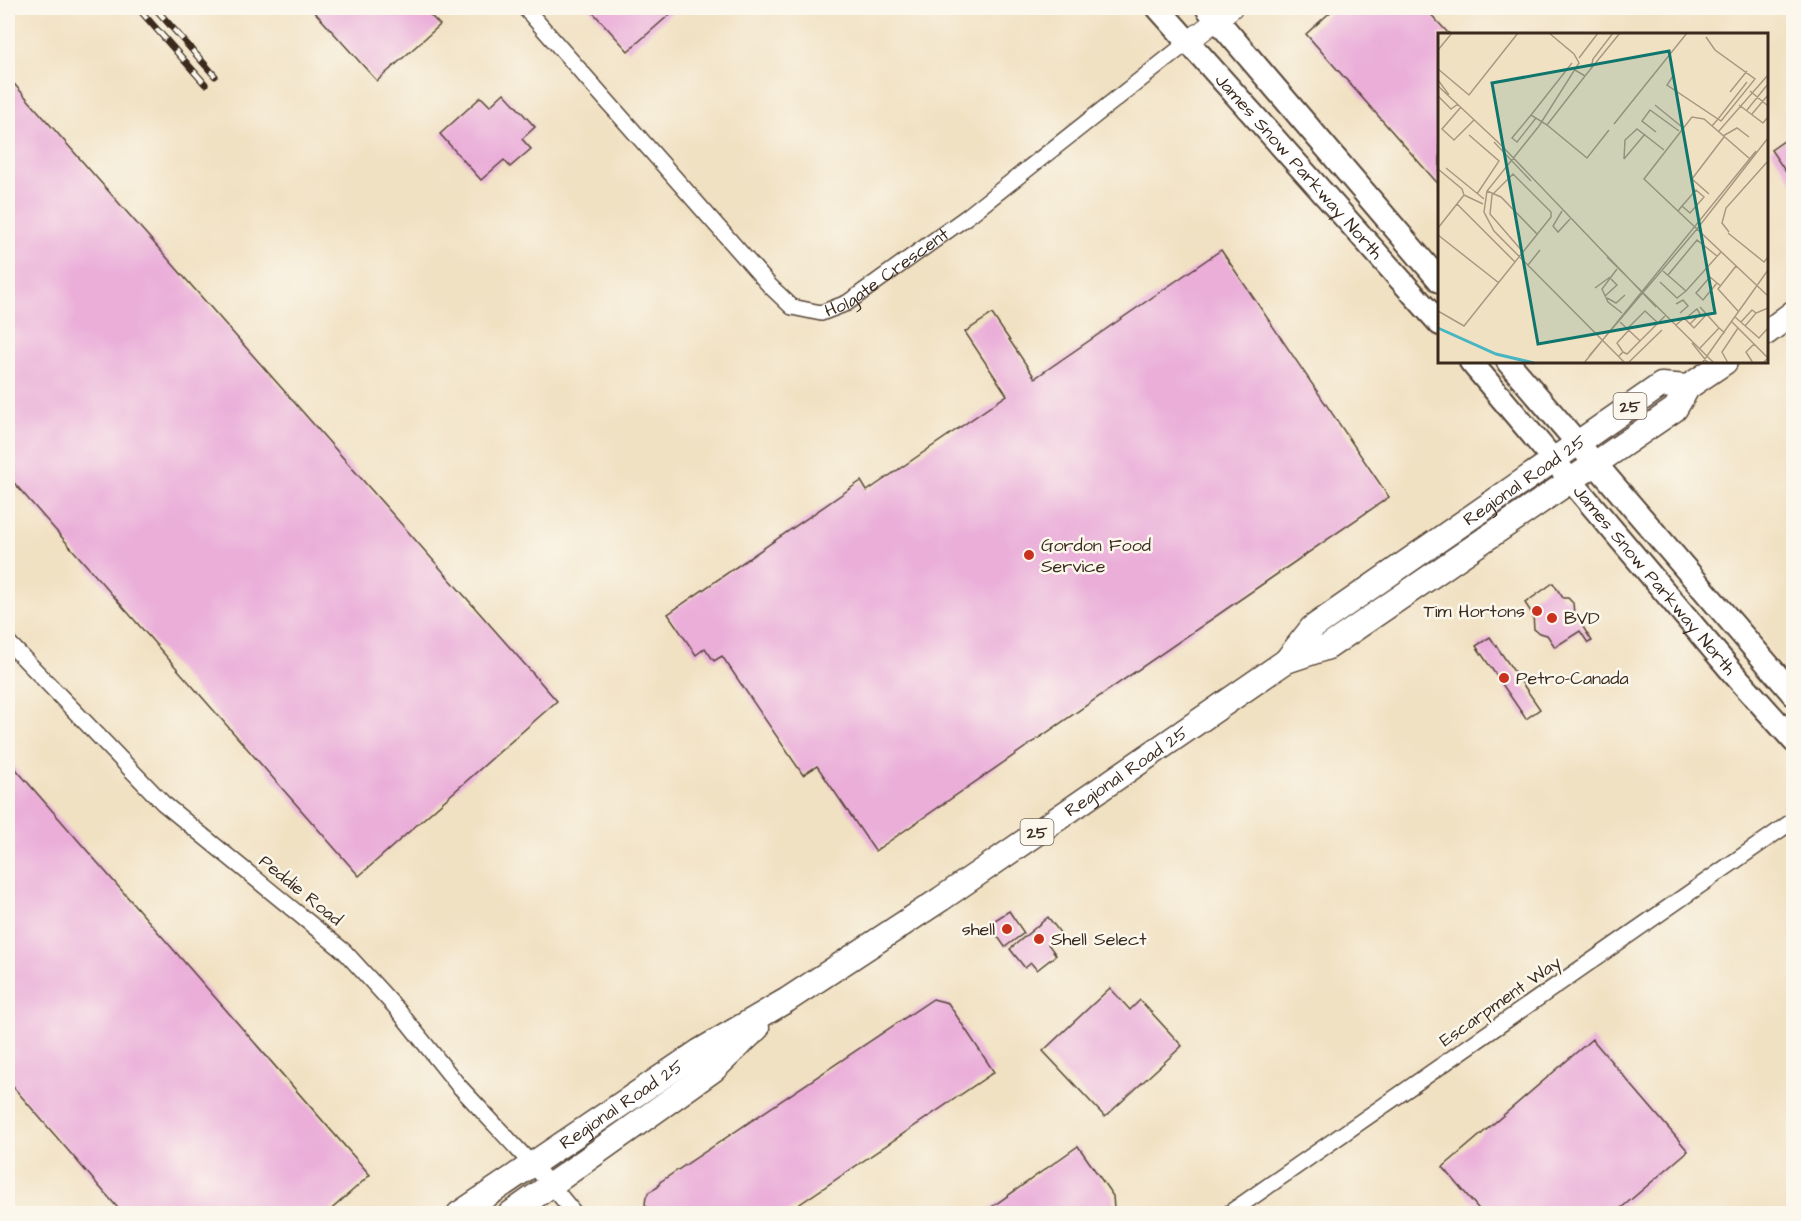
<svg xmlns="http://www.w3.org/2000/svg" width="1801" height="1221" font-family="'Architects Daughter',sans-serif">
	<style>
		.building { fill: #eaaed9 }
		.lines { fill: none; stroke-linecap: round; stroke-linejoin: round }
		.minor-casing { stroke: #564537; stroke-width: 18 }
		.tertiary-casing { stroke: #564537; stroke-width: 22 }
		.secondary-casing { stroke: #564537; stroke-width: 26 }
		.primary-casing { stroke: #564537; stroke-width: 27 }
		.minor { stroke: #fff; stroke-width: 15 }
		.tertiary { stroke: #fff; stroke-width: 20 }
		.secondary { stroke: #fff; stroke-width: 22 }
		.primary { stroke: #fff; stroke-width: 24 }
		.rail-casing { stroke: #3b2a1e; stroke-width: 7 }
		.rail { stroke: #fbf7ec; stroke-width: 4.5; stroke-dasharray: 14; stroke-linecap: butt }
		.poi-dot { fill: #c8321e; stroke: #fbf7ec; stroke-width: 2 }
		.labels { text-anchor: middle; stroke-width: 5; stroke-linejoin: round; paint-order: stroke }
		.shield { fill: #fbf7ec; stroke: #75685c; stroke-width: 1.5 }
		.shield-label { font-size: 16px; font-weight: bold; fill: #3b2a1e }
		.street-label { font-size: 18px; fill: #3b2a1e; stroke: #fbf7ec }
		.poi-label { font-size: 18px; fill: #3b2a1e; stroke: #fbf7ec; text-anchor: start }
		.inset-river { fill: none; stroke: #48b6c2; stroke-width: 3 }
		.inset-road { fill: none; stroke: #a89881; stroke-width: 1.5 }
		.view { fill: #0f766e; fill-opacity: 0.15; stroke: #0f766e; stroke-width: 3 }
		.inset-edge { fill: none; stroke: #3b2a1e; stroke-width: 3 }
	</style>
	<rect width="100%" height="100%" fill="#fbf7ec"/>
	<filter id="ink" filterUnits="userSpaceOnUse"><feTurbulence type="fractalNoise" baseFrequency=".0167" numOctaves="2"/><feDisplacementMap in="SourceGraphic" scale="12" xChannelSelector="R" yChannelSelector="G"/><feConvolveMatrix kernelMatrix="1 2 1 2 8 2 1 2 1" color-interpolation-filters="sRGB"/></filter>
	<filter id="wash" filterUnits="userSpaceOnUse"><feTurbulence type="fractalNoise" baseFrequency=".008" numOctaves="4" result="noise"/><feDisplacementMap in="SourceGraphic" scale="24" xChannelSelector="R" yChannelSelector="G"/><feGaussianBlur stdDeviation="1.35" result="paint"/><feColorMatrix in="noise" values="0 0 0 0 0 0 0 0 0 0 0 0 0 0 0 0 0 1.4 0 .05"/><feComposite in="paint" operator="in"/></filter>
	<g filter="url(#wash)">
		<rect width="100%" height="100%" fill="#f1e1c3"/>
		<g id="blocks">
			<path class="building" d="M311 8H423L440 25 377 81Z
				M589 8H677L628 51Z
				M1335 8H1425L1449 34H1440V186L1306 34Z
				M8 77 557 701 359 876 8 476Z
				M504 93 535 127 522 139 531 149 510 167 504 160 481 180 440 134 481 97 490 106Z
				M1794 134V184L1771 150Z
				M1221 250 1389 497 875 851 817 766 803 775 722 656 714 661 705 648 696 655 668 614 861 481 867 491 1007 395 965 332 992 314 1035 378Z
				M1553 583 1563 598H1568L1573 603 1574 613 1592 641 1588 643 1580 631 1555 647 1547 635 1539 633 1534 629 1533 615 1525 603Z
				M1490 637 1540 709 1526 719 1476 646Z
				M8 760 370 1175 326 1214H123L8 1081Z
				M1009 911 1024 933 1005 947 989 924Z
				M1048 917 1061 934 1048 944 1056 955 1037 970 1031 963 1025 968 1010 949Z
				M1110 988 1130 1010 1140 1000 1182 1046 1105 1117 1043 1051Z
				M933 999 948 1003 994 1072 785 1214H651L645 1204 646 1197 649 1192 658 1187 660 1182Z
				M1592 1039 1688 1151 1614 1214H1483L1443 1167Z
				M1078 1146 1113 1196 1114 1209 1108 1214H982Z"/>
		</g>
	</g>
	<g filter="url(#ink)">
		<use href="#blocks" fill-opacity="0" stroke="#564537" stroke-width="1.5"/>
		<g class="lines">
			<defs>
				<g id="minor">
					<path id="s1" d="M525 8 770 286 792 307 821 313 847 303 968 216 1188 42"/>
					<path d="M8 642 163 803 345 952 397 1009 458 1085 552 1186 575 1214"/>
					<path d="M1228 1214 1794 820"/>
				</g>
				<path id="tertiary" d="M1188 42 1232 8"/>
				<g id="secondary">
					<path id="s2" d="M1158 8 1440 324"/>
					<path d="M1207 8 1440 281"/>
					<path id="s3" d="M1471 362 1734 674 1794 741"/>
					<path d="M1508 362 1794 695"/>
				</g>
				<g id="primary">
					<path d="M1766 333 1794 312"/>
					<path d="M1286 661 1328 647 1675 409 1688 387 1725 362"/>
					<path id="s4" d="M459 1214 700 1051 787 1000 941 899 1286 661 1312 628 1661 385 1688 387"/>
					<path d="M510 1214 713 1070 757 1028"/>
				</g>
			</defs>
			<use href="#minor" class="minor-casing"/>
			<use href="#tertiary" class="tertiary-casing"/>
			<use href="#secondary" class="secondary-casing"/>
			<use href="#primary" class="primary-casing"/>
			<use href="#minor" class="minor"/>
			<use href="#tertiary" class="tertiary"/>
			<use href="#secondary" class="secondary"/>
			<use href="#primary" class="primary"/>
			<defs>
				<path id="rail" d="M138 8 205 84
					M155 8 215 76"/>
			</defs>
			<use href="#rail" class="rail-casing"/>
			<use href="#rail" class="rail"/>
		</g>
	</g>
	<g class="poi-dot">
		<circle cx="1029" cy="555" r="6"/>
		<circle cx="1537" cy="611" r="6"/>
		<circle cx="1552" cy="618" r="6"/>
		<circle cx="1504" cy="678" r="6"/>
		<circle cx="1007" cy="929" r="6"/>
		<circle cx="1039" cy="939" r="6"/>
	</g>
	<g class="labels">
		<g class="shield">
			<rect x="1613.5" y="393" width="33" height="26" rx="4.5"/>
			<rect x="1020.5" y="819" width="33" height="26" rx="4.5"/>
		</g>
		<g class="shield-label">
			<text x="1630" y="412">25</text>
			<text x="1037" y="838">25</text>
		</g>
		<g class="street-label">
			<text dy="6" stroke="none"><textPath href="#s2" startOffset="212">James Snow Parkway North</textPath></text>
			<text dy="6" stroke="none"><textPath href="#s1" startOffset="508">Holgate Crescent</textPath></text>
			<text dy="6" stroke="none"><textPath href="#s4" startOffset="1296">Regional Road 25</textPath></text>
			<text dy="6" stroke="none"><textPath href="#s3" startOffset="285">James Snow Parkway North</textPath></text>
			<text dy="6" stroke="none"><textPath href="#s4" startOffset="801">Regional Road 25</textPath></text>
			<text transform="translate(301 890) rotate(39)" y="6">Peddie Road</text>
			<text transform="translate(1500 1001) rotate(-35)" y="6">Escarpment Way</text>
			<text dy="6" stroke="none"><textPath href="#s4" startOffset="196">Regional Road 25</textPath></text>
		</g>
		<g class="poi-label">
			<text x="1041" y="551">Gordon Food<tspan x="1041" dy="21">Service</tspan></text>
			<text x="1525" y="617" text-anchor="end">Tim Hortons</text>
			<text x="1564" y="624">BVD</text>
			<text x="1516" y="684">Petro-Canada</text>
			<text x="995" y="935" text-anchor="end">shell</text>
			<text x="1051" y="945">Shell Select</text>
		</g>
	</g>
	<g transform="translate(1438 33)">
		<rect width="330" height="330" fill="#f1e1c3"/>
		<path class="inset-river" d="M0 295 58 321 96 330"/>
		<path class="inset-road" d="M111 0 136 21 141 30 101 93 49 158 46 179 56 198 187 330M268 4 277 17 317 46 283 88 280 86 274 93M0 17 14 0M141 25 160 0M153 35 155 26 175 0M0 36 31 62 80 0M137 37 147 43 182 0M235 43 229 52 280 86 309 49M0 47 11 62M0 53 63 112 218 274M312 58 330 73M292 59 309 38M0 63 13 76 20 71M217 72 244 94M301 72 325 90 330 84M23 74 4 96 16 107 36 87M309 77 330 51M314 81 330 62M93 82 134 30M98 85 79 109 74 105 93 82 109 92 147 43M176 91 249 0M109 92 149 125 171 97M218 99 204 88 212 77 241 98M280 99 330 42M31 102 61 128 39 161M285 103 299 95 311 104M56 109 93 148M186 126 187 107 199 96 226 117M186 126 207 101M312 126 266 86 254 84 206 146 330 263M8 135 46 166M0 136 24 156 26 162 0 195M49 158 63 164 99 201M271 161 254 146 286 104M26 162 45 171M19 171 77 229 113 184V179L75 141 54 162 52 181 85 219M124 178 115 193 120 199 132 186M240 178 244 173 258 157 266 164 252 180 244 173M291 199 284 190 288 175 330 128M290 200 326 229 330 224M0 202 61 250M169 224 276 330M90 232 102 217M298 233 280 256 300 278M179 236 164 256 170 269 184 280M225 238 248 258 283 219M230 242 259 207 279 223M222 249 239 265 248 258M279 250 265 267 258 260 272 244 279 250 283 253M157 255 172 244M167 263 179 252 173 246M169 265 178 270 187 262M238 271 245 267 250 273 242 280M262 274 281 295M0 278 26 293 77 229M297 284 321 305 330 295M247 286 259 276 262 281 252 291M182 289 199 305M294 289 330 325 325 330M303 289 314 277 318 280M238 292 246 285 256 295 269 281M307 293 318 280 330 275M189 296 207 278 220 290M199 305 202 308 227 283M254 310 270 330M262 315 281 295 287 300M185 319 179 310 191 297M151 323 259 196 330 105M181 323 185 319 189 321 202 308M146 330 318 118M190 330 224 297M264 330 330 237M290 330 284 319 300 295M315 330 308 319 316 311"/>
		<path class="view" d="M231 18 277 280 100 311 54 50Z"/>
		<rect width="330" height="330" class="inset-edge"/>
	</g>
	<rect width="1801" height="1221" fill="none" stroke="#fbf7ec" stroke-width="30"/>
</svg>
